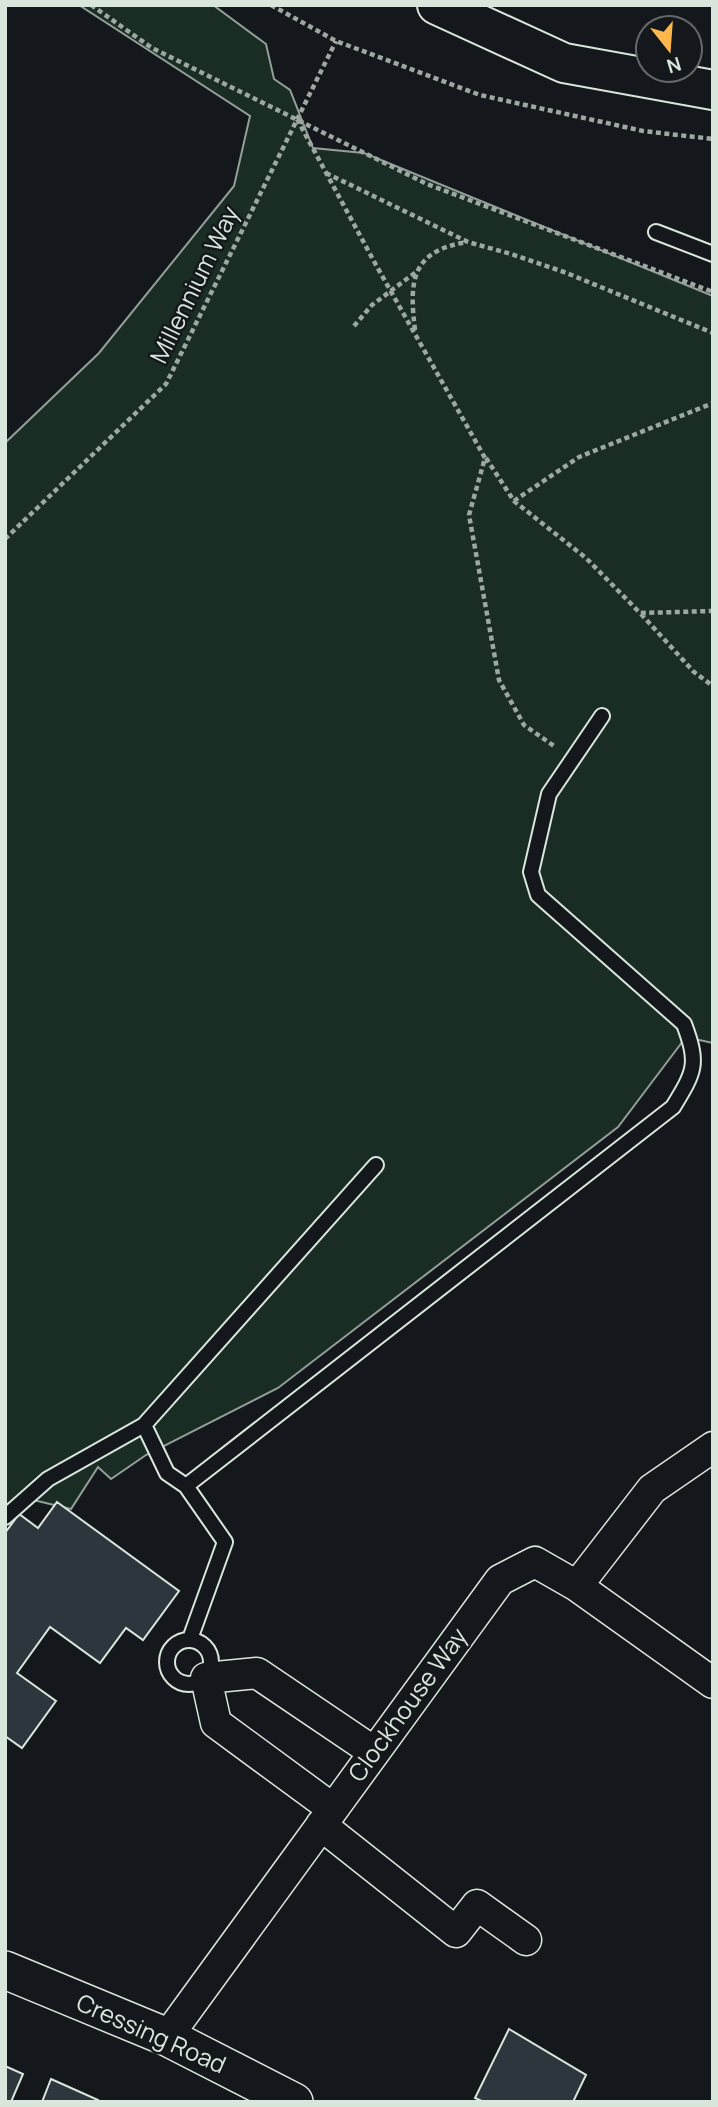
<svg xmlns="http://www.w3.org/2000/svg" width="718" height="2107" font-family="Manrope,sans-serif">
	<style>
		.green { fill: #1a2d24; stroke: #939e99; stroke-width: 2 }
		.building { fill: #2c363c; stroke: #d8e6dc; stroke-width: 2 }
		.lines { fill: none; stroke-linecap: round; stroke-linejoin: round }
		.service-casing { stroke: #d8e6dc; stroke-width: 18 }
		.minor-casing { stroke: #d8e6dc; stroke-width: 33 }
		.tertiary-casing { stroke: #d8e6dc; stroke-width: 40 }
		.secondary-casing { stroke: #d8e6dc; stroke-width: 42 }
		.path { stroke: #9da8a2; stroke-width: 4.5; stroke-dasharray: 5 3.5; stroke-linecap: butt }
		.service { stroke: #14181c; stroke-width: 14 }
		.minor { stroke: #14181c; stroke-width: 30 }
		.tertiary { stroke: #14181c; stroke-width: 37 }
		.secondary { stroke: #14181c; stroke-width: 38 }
		.labels { text-anchor: middle; stroke-width: 5; stroke-linejoin: round; paint-order: stroke }
		.street-label { font-size: 24px; fill: #d8e6dc; stroke: #14181c }
	</style>
	<rect width="100%" height="100%" fill="#14181c"/>
	<path class="green" d="M79 5H213L266 44 274 79 290 90 313 148 364 153 713 296V1043L686 1037 618 1127 278 1388 146 1455 111 1479 98 1467 71 1509 21 1497 5 1513V443L99 353 234 186 250 116Z"/>
	<path class="building" d="M57 1502 179 1591 143 1640 126 1628 100 1663 50 1627 17 1673 56 1701 22 1748 5 1736V1533L19 1514 38 1528Z
		M509 2029 586 2075 573 2102H484L475 2098Z
		M5 2066 23 2074 11 2102H5Z
		M51 2079 98 2100 97 2102H42Z"/>
	<g class="lines">
		<defs>
			<path id="service" d="M656 232 713 254
				M186 1486 167 1473 144 1425 376 1165
				M5 1517 48 1479 144 1425
				M190 1639 225 1542 186 1486 673 1107C695 1071 699 1064 684 1024L538 895 531 872 549 794 602 716
				M167 1662a22 22 0 1 1 44 0a22 22 0 1 1-44 0Z"/>
			<path id="minor" d="M577 1586 652 1489 713 1447
				M333 1809 216 1723 206 1678 257 1673 374 1752
				M321 1825 456 1932 477 1905 526 1940
				M167 2037 500 1580 535 1562 577 1586 713 1683"/>
			<path id="tertiary" d="M5 1970 167 2037 294 2102"/>
			<path id="secondary" d="M437 5 564 63 713 90"/>
		</defs>
		<use href="#service" class="service-casing"/>
		<use href="#minor" class="minor-casing"/>
		<use href="#tertiary" class="tertiary-casing"/>
		<use href="#secondary" class="secondary-casing"/>
		<path class="path" d="M91 5 152 48 427 184 713 292
			M271 5 336 41 480 95 643 131 713 139
			M297 119 376 265 485 458 469 515 499 680 524 725 554 746
			M326 173 468 242 511 254 564 272 713 333
			M354 326 372 305 416 272
			M415 330C409 281 411 251 467 242
			M486 458 514 501 586 558 640 613 713 611
			M514 501 579 457 713 403
			M5 539 166 384 336 41
			M641 614 694 672 713 686"/>
		<use href="#service" class="service"/>
		<use href="#minor" class="minor"/>
		<use href="#tertiary" class="tertiary"/>
		<use href="#secondary" class="secondary"/>
	</g>
	<g class="labels">
		<g class="street-label">
			<text transform="translate(195 285) rotate(-64)" y="8">Millennium Way</text>
			<text transform="translate(408 1705) rotate(-54)" y="8">Clockhouse Way</text>
			<text transform="translate(151 2034) rotate(24)" y="8">Cressing Road</text>
		</g>
	</g>
	<rect width="718" height="2107" fill="none" stroke="#d8e6dc" stroke-width="14"/>
	<g transform="translate(669 49) rotate(163)"><circle r="33" fill="#14181c" stroke="#626a69" stroke-width="2"/>
	<path d="M0-5L12 26L0 18L-12 26Z" fill="#ffb74d"/>
	<text y="-10" font-size="19" font-weight="bold" text-anchor="middle" fill="#d8e6dc">N</text>
	</g>
</svg>
